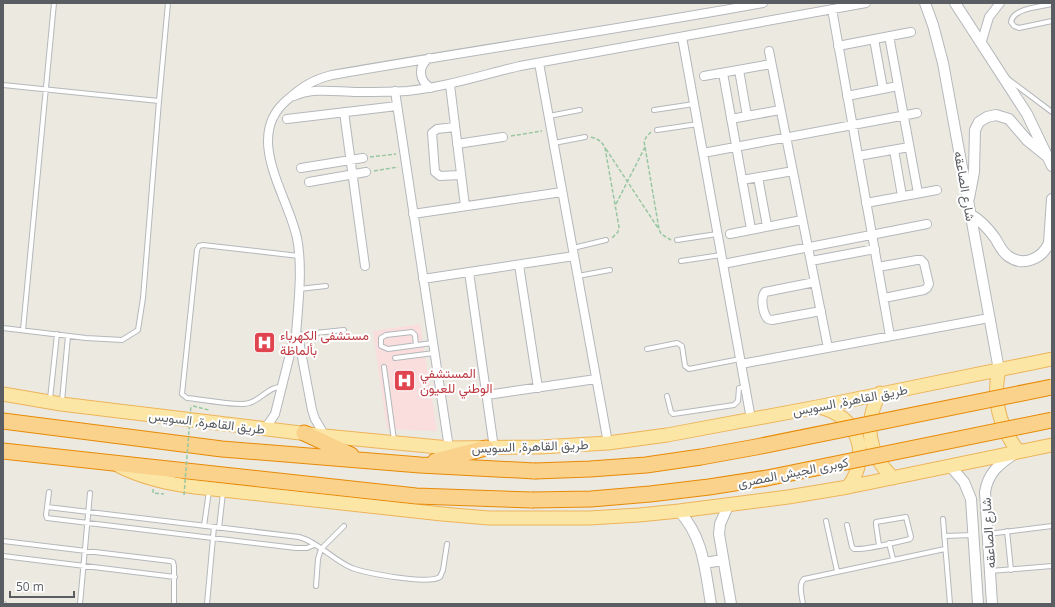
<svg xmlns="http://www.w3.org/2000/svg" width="1055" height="607" font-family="'Open Sans',Vazirmatn,sans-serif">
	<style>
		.medical { fill: #fadddd }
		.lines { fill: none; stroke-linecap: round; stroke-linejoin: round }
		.service-casing { stroke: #b4b8bc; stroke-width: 6 }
		.minor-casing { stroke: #b4b8bc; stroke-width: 10 }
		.tertiary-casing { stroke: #b4b8bc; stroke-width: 12 }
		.primary-casing { stroke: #edb45a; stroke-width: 15 }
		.motorway-casing { stroke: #e78a07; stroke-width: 17 }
		.path { stroke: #98c7a1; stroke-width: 1.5; stroke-dasharray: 4 2; stroke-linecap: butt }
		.service { stroke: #fff; stroke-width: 4 }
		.minor { stroke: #fff; stroke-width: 8 }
		.tertiary { stroke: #fff; stroke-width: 10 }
		.primary { stroke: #fce6a6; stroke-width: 13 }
		.motorway { stroke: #fad28b; stroke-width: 15 }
		.motorway-bridge-casing { stroke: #e78a07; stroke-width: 17; stroke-linecap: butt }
		.path-bridge { stroke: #98c7a1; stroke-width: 1.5; stroke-dasharray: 4 2; stroke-linecap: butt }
		.motorway-bridge { stroke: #fad28b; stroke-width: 15 }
		.labels { text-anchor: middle; stroke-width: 4; stroke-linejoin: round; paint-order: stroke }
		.street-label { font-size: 13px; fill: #5a5e62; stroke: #fff }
		.health-label { font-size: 13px; fill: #be3a42; stroke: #fff; text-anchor: start }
	</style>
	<rect width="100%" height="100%" fill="#ece9e1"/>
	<path class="medical" d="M420 324 437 431 387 429 373 331Z"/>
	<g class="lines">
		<defs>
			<path id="service" d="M1052 4C1040 7 1013 8 1011 22L1014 26 1019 28 1052 21
				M1008 79 1052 112
				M3 85 159 101
				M654 110 694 104
				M549 116 580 110
				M657 130 698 124
				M554 143 585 137
				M677 240 717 234
				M573 248 606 240
				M681 261 721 255
				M578 276 610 270
				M299 289 326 286
				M3 328 86 338 122 340 138 330 143 298 159 101 168 3
				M23 330 54 3
				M296 335 344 330
				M416 345 415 335 412 332 386 335 381 338V346L388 349 432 343
				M647 349 677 343 682 346 685 366 689 369 740 359
				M395 358 434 353
				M384 367 394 440
				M282 387C269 386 261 400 249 403 238 407 201 399 187 398L182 394 197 250 199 246 203 245 299 256
				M667 396 671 412 673 414 680 413 734 405 738 401 739 388 745 387
				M50 399 57 334
				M62 401 68 336
				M49 492 46 515 47 518 296 548H307L314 545
				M47 507 299 537C318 542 333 560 352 568 366 573 428 585 440 577L443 570 447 544
				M943 519 950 604
				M826 521 837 571
				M847 525 852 547 854 549C865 550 898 542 910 539L911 537 906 517 876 522V525L879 545
				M204 526 209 491
				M219 528 223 493
				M1007 531 1011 570
				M988 534 1052 526
				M944 536 973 535
				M3 541 170 561 173 562 174 566V604
				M889 543 893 559
				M3 556 175 577
				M990 571 1052 566
				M316 586 318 559 321 549 344 526
				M3 604H4
				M80 604 90 493
				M207 604 214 527
				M803 604C802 596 798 585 804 579L945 549"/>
			<path id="minor" d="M832 9 890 336
				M889 36 918 193
				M682 37 751 419
				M874 39 883 89
				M981 44 989 17 1000 3
				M838 46 911 32
				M769 51 828 348
				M429 58C417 67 419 81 431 88
				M539 63 608 443
				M739 70 747 116
				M723 73 751 229
				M704 76 771 64
				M450 85 465 206
				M395 91 449 448
				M294 96C315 87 336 92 358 92 374 92 390 92 407 91 446 87 482 75 520 66L866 3
				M847 96 898 86
				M344 112 365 266
				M287 119 397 106
				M731 119 780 110
				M455 127 437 129 432 133 435 172 440 176 461 175
				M457 144 503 137
				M894 150 902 196
				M703 153 917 113
				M858 156 909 147
				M301 168 363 158
				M758 177 767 226
				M742 180 793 171
				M309 182 366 172
				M866 203 937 190
				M413 214 562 192
				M730 234 802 220
				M811 261 875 249
				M723 264 927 224
				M519 265 538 388
				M878 267 917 260H921L924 263 929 284 927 288 924 290 884 298
				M469 272 494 448
				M423 279 574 256
				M815 282 765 292C760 298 763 314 768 319L772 320 821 311
				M296 335 299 341 312 410 315 419 325 436
				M741 364 989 318
				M487 395 596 379
				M262 429 269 423 275 414 293 342 296 335C298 306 303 268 297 238 288 195 243 137 287 100 302 87 312 80 332 75 475 50 620 29 763 3"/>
			<path id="tertiary" d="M925 3 933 25 943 63 999 370
				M955 3 1027 114 1052 166
				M969 198 974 172 975 130 979 122 987 117 996 115 1009 119 1027 140 1048 157
				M970 214C980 220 988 228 995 238 999 244 1001 251 1008 256 1023 267 1042 259 1049 243L1052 199
				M951 467 964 482 971 499 978 604
				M728 506 720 524 719 534 731 604
				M679 511C704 538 705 570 711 604
				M704 563 723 560
				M992 604 985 492C988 473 999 464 1014 454"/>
			<path id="primary" d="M999 370C992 400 999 426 1018 451
				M880 393C863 424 868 454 893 478
				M3 394 61 404 325 436 449 448 540 447 608 443 667 435 817 407 1052 359
				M818 407C858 415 872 455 848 487
				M119 466C143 478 169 484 195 487L442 514 489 518H589L639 515 679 511 788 497 848 487 1052 445"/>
			<path id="motorway" d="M3 421 222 449 420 465 535 471
				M304 433 351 455
				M3 451 416 496 532 500
				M435 461 486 448"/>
		</defs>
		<use href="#service" class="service-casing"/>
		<use href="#minor" class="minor-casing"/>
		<use href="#tertiary" class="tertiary-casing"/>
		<use href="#primary" class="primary-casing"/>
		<use href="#motorway" class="motorway-casing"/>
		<path class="path" d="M651 132 647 136 644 141 659 229 661 234 671 240
			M511 136 542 131
			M591 137C598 139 602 141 605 148L619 227 618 232 611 239
			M606 149 658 228
			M370 157 396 154
			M374 171 398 167
			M616 204 645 147
			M193 406 209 410V411
			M153 489V493L164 494"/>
		<use href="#service" class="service"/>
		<use href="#minor" class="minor"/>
		<use href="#tertiary" class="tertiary"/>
		<use href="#primary" class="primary"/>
		<use href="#motorway" class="motorway"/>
		<defs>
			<path id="motorway-bridge" d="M535 471 590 469 646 465 701 457 756 447 1052 387
				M532 500 591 499 650 494 709 487 767 478 1052 420"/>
		</defs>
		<use href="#motorway-bridge" class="motorway-bridge-casing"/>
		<path class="path-bridge" d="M184 495 191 405"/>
		<use href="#motorway-bridge" class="motorway-bridge"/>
	</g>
	<defs>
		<symbol id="hospital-square" viewBox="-11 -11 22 22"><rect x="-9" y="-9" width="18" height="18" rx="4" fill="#e0444e" stroke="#fff"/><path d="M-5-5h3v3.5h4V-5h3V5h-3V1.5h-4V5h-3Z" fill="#fff"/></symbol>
	</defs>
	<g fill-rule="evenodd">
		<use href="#hospital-square" x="252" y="330" width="25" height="25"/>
		<use href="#hospital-square" x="392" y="368" width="25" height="25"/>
	</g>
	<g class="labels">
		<g class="street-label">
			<text transform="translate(965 186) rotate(80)" y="5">شارع الصاعقه</text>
			<text transform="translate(850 400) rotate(-11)" y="5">طريق القاهرة, السويس</text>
			<text transform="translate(207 422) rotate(7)" y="5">طريق القاهرة, السويس</text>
			<text transform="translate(530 446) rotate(-2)" y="5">طريق القاهرة, السويس</text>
			<text transform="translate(793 472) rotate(-11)" y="5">كوبرى الجيش المصرى</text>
			<text transform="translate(988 533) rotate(-94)" y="5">شارع الصاعقه</text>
		</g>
		<g class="health-label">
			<text x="280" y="340">مستشفى الكهرباء<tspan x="280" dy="15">بألماظة</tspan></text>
			<text x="420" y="378">المستشفي<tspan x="420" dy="15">الوطني للعيون</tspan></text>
		</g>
	</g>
	<rect width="1055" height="607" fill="none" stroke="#5a5e62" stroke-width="8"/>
	<path d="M10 591v6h64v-6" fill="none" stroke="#5a5e62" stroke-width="2"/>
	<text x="16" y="591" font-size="12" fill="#5a5e62" stroke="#ffffff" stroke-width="3" paint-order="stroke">50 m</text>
</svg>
